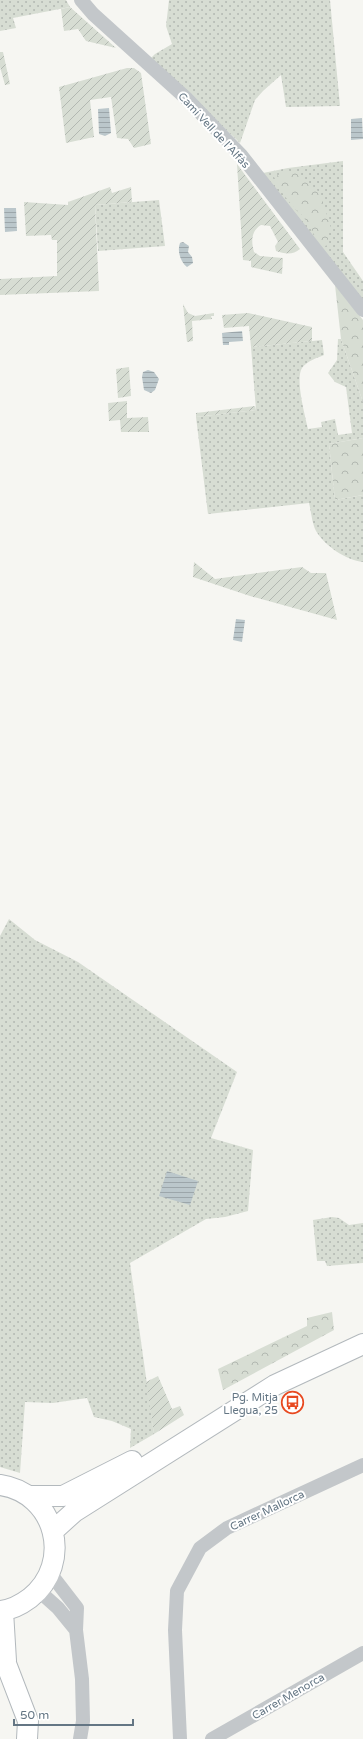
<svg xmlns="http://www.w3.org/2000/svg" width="363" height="1739" font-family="'Varela Round',sans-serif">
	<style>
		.grass { fill: url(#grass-dots) }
		.forest { fill: url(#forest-crowns) }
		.garden { fill: url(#garden-furrows) }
		.water { fill: url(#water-rules) }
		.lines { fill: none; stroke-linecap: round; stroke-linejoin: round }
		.secondary-casing { stroke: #b3b9bd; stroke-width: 22 }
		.street { stroke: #c3c7ca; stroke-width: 14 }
		.secondary { stroke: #fff; stroke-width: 20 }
		.labels { text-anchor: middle; stroke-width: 4; stroke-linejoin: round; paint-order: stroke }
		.street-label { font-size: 11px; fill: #647684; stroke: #fff }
		.poi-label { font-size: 11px; fill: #647684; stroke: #fff; text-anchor: end }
	</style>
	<defs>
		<pattern id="grass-dots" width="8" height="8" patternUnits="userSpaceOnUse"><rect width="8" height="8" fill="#d7ddd3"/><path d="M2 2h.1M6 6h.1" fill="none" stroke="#b2b8b1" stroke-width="1.8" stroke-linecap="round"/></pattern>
		<pattern id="forest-crowns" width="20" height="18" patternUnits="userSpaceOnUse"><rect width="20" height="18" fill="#d7ddd3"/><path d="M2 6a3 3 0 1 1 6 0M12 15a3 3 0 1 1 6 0" fill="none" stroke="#b2b8b1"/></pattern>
		<pattern id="garden-furrows" width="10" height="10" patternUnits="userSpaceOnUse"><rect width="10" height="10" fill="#d7ddd3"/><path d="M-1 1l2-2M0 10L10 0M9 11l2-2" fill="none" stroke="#b2b8b1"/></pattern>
		<pattern id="water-rules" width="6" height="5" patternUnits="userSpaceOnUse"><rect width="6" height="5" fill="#bbc7cb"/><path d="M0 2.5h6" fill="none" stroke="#9ca6aa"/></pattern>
	</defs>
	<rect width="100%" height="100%" fill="#f6f6f2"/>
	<path class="grass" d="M0 0H66L70 7 13 18 16 28 0 31Z
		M169 0H330L340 106 286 107 281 75 263 91 255 100 240 143 151 58 155 54 172 44 166 26Z
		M343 161V252L363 281V300L263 173 288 168Z
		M159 200 165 246 98 251 95 205Z
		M338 339H341L363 402V438L329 444 335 500 363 495V562C346 560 325 546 316 531 312 523 311 511 309 503L208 514 196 417 256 410 251 347 322 340 324 355C317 358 307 361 302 368 295 379 305 415 308 429L322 427 321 422 335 419 338 435 352 433 346 387 335 382 328 373 337 360Z
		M9 919 35 940 78 962 237 1072 211 1138 253 1150 248 1211 225 1217 206 1219 130 1263 154 1434 130 1448 131 1429 112 1421 94 1417 87 1398 53 1403 25 1402 20 1473 0 1467V936Z
		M332 1217 339 1218 349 1225 363 1223V1263L327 1266 325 1261H317L313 1220Z"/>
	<path class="forest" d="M285 172H297L320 193 331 228 328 236V245L325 246 318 241 303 216 295 209 283 194 274 177Z
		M335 285 363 320V402L341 339Z
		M363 438V495L335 500 329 444Z
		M332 1312 334 1330 223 1390 218 1369 307 1326V1318Z"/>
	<path class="garden" d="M70 7 116 48 86 41 78 29 64 31 61 9Z
		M0 52H3L10 84 5 85 0 67Z
		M127 68H134L141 73 151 144 134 148 128 139 117 138 111 97 90 100 94 137 66 143 59 87Z
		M237 164 300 249C293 255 285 254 276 251L275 246 278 242 270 226 261 225C251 231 251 241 254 252L260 256 283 258 282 274 251 267V261L243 260Z
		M110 187 112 193 131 187 132 202 95 205 99 291 0 295V279L57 276V240H52L51 235 26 236 24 202 68 205V202Z
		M183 304 188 313 195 316 214 313V316H211L212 319 192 321 193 341 187 342Z
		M248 313 312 327V341L251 347 249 326 224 328 222 315Z
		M129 367 131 396 118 398 116 369Z
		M127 401V418L148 417 149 432H121L120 420 109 421 108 403Z
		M255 406 256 410 196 417V413Z
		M194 562 215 579 302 567 311 573H326L337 620 250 596 193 577Z
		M158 1376 172 1409 180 1406 184 1415 154 1434 146 1382Z"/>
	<path class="water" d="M109 108 111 133 105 136 99 134 98 109Z
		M362 118 363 139 351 140V119Z
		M4 208H16L17 231 5 232Z
		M183 242 189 246 188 252 192 257 193 263 187 267C180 262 177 250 180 243Z
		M242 331 243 341 229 342V345H223L222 333Z
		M148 370 154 372 159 379 155 390 151 393 144 390 142 377 143 372Z
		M236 619 245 620 242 642 233 640Z
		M167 1171 198 1181 190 1205 159 1196Z"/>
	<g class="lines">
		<defs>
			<path id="secondary" d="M0 1485C56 1493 74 1563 30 1598 22 1604 11 1610 0 1611
				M30 1496H63L132 1461
				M53 1531 74 1512 275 1385 363 1344
				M3 1611 6 1661
				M0 1648 28 1721 27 1739"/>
		</defs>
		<use href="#secondary" class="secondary-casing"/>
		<path class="street" d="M81 0 93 14 187 99 241 155 363 310
			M50 1573 77 1608 76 1630 82 1679 83 1721 80 1739
			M39 1591 58 1608 76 1630
			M180 1739 175 1630 177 1591 200 1548 227 1528 363 1465
			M212 1739 363 1653"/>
		<use href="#secondary" class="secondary"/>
	</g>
	<defs>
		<symbol id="bus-ring" viewBox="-11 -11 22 22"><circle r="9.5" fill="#fff" stroke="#e84920" stroke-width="1.5"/><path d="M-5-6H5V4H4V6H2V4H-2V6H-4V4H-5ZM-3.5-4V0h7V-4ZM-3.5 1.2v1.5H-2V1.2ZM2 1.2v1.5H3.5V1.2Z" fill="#e84920"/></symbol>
	</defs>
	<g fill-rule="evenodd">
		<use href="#bus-ring" x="280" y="1390" width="25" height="25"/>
	</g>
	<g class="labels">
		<g class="street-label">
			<text transform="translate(214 130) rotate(47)" y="4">Camí Vell de l'Alfàs</text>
			<text transform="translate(267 1510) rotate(-25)" y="4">Carrer Mallorca</text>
			<text transform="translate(288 1696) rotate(-30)" y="4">Carrer Menorca</text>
		</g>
		<g class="poi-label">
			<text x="278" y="1401">Pg. Mitja<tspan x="278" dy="13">Llegua, 25</tspan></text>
		</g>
	</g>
	<path d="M14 1719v6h119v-6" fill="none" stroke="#647684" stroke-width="2"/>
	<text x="20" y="1719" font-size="12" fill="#647684" stroke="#ffffff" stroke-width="3" paint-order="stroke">50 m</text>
</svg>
